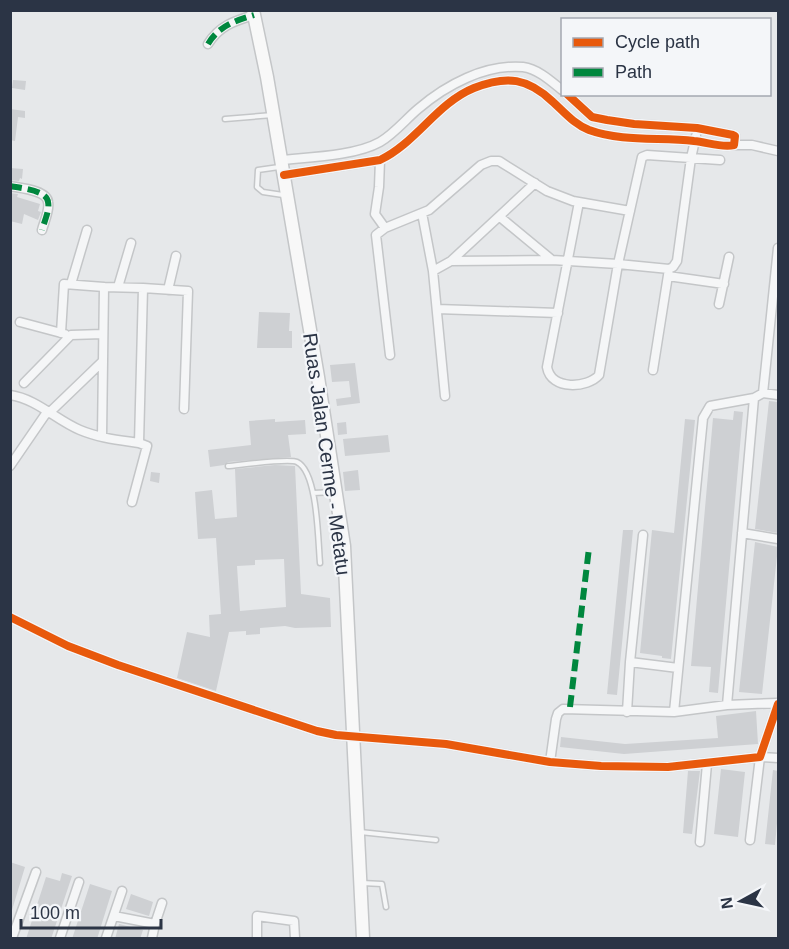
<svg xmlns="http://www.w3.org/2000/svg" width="789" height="949" font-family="Helvetica,sans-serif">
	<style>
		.building { fill: #ced0d3; fill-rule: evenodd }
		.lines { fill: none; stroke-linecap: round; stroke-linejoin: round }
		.service-casing { stroke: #c4c6c8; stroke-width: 7 }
		.minor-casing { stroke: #c4c6c8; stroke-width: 11 }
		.secondary-casing { stroke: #c4c6c8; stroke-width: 15 }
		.service { stroke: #f5f6f7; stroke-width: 4 }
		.minor { stroke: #f5f6f7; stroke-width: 8 }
		.secondary { stroke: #f8f8f8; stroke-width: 12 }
		.quiet { stroke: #00873e; stroke-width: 6; stroke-dasharray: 12 6; stroke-linecap: butt }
		.cycleway-casing { stroke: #f4f6f9; stroke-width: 11 }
		.cycleway { stroke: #e8590c; stroke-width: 8 }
		.labels { text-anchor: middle; stroke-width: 4.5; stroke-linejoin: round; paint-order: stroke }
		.street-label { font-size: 20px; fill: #2b3445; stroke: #f4f6f9 }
	</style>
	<rect width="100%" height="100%" fill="#e6e8ea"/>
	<path class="building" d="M13 80 26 81 25 90 12 88Z
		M10 109 25 111V118L18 117 15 141 10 140Z
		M10 168 23 169 22 179 20 178 19 181 10 180Z
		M10 193 18 194 17 197 40 204 38 211 41 212 38 220 24 214 22 224 10 221Z
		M259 312 290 313 289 331H292V348H257Z
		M355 363 360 403 337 406 336 399 351 397 349 381 332 382 330 365Z
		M769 401 778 402V533L755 529Z
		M734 411 743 412 718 693 709 692 711 667 691 666 713 418 733 420Z
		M275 419V422L305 420 306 434 288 435 291 457 228 462 224 465 210 467 208 450 251 445 249 421Z
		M685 419 695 420 671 659 662 658V656L640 653 652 530 674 533Z
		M346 422 347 434 338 435 337 423Z
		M388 435 390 452 345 456 343 439Z
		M275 465 295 466 301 594 330 598 331 627 295 628 285 626 260 628V634L246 635V631L229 632 216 691 177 678 187 632 210 637 209 615 221 614 216 538 198 539 195 492 212 490 215 519 237 517 235 469ZM284 559 286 607 240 611 237 566 255 565V560Z
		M358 470 360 490 345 491 343 472Z
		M151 472 160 473 159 483 150 481Z
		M623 530H633L617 695 607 694Z
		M755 542 778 547 762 694 739 692Z
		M756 711 758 744 624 754 560 747 561 737 625 744 718 738 716 716Z
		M721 769 745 772 738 837 714 834Z
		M773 770 778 771V812L775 845 765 844Z
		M688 771H700L692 834 683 833Z
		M10 862 25 867 12 910H10Z
		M62 873 72 876 51 939H26L46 877 60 881Z
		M90 884 112 891 97 939H72Z
		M131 894 153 902 149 916 126 909Z
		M119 924 143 930 140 939H115Z"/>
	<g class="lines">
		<defs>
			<path id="service" d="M225 119 273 115
				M279 167 258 170 257 187 263 192 283 195
				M228 466C240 465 289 458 297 462 318 472 318 542 320 563
				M313 493 335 492
				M360 832 436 840
				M362 883 382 884 386 907"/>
			<path id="minor" d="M208 44C219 26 234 21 254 15
				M696 136 691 158 677 261 673 267 669 269 618 264 642 157 647 155 720 160
				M734 145H752L778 151
				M281 160C310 157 355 156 380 142 394 134 406 119 418 109 446 85 485 64 523 67 538 69 551 81 562 90
				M380 160 379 187 375 214 385 228 429 210 481 165 491 161H499L547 191 573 201 630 211
				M284 175 380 160C416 143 437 103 474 88 507 75 528 78 553 102 565 113 574 124 589 130 622 142 660 137 694 141 707 142 722 148 734 145L735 136 733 135 697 128 634 124 607 120 592 117 567 94
				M10 186C20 188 47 190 48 202 50 210 44 222 42 230
				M422 213 433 271 451 261 552 260 618 264 599 375C588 388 551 391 547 367L579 202
				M500 217 552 260
				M385 228 376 235 390 355
				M451 261 535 183
				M433 271 445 396
				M668 276 724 284
				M71 284 87 230
				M118 287 131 243
				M143 288 188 291 184 409
				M168 290 176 256
				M719 304 729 257
				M437 309 558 313
				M20 322 65 334
				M61 333 64 284 104 287
				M653 370 669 269
				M24 383 71 335 103 334
				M763 393 778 248
				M10 395C37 399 56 420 80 430 99 438 119 440 139 443L143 288 104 287 103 361 49 413
				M102 437 103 361
				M10 466 47 412
				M132 502 147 446 139 443
				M742 533 778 539
				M10 617 68 646 118 665 317 731 336 735 446 744 550 762 601 766 668 767 760 757 778 704
				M630 662 678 668
				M727 705 754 398 763 393 778 395
				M627 712 630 662 643 535
				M674 712 703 418 710 406 754 398
				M550 762 556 719 558 713 563 709 674 712 727 705 778 703
				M750 840 760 757 778 758
				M700 842 707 764
				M114 916 155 924 152 938
				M155 924 162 903
				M12 938 36 872
				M60 938 79 882
				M106 938 122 891
				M257 938V916L294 921 295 938"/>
			<path id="secondary" d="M253 10 267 77 318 377 344 546 363 938"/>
		</defs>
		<use href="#service" class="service-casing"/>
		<use href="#minor" class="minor-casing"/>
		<use href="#secondary" class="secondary-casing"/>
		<use href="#service" class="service"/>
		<use href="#minor" class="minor"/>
		<use href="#secondary" class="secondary"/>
		<path class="quiet" d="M208 44C219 26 234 21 254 15
			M10 186C20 188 47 190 48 202 50 210 44 222 42 230
			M570 707 589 548"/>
		<defs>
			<path id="cycleway" d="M284 175 380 160C416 143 437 103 474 88 507 75 528 78 553 102 565 113 574 124 589 130 622 142 660 137 694 141 707 142 722 148 734 145L735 136 733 135 697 128 634 124 607 120 592 117 567 94
				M10 617 68 646 118 665 317 731 336 735 446 744 550 762 601 766 668 767 760 757 778 704"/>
		</defs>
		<use href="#cycleway" class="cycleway-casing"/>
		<use href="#cycleway" class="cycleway"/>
	</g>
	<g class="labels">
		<g class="street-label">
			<text transform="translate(327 454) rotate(82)" y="7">Ruas Jalan Cerme - Metatu</text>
		</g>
	</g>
	<rect width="789" height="949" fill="none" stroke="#2b3445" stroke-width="24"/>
	<rect x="561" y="18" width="210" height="78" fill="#f4f6f9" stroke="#a4a8b1" stroke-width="1.5"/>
	<rect x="573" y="38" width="30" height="9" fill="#e8590c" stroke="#a4a8b1" stroke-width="1.5"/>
	<text x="615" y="48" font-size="18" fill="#2b3445">Cycle path</text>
	<rect x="573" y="68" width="30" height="9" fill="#00873e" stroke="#a4a8b1" stroke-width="1.5"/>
	<text x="615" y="78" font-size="18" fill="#2b3445">Path</text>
	<g transform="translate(741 901) rotate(262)" stroke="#f4f6f9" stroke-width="4.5" paint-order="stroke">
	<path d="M0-4.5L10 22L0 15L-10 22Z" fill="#2b3445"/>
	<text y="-9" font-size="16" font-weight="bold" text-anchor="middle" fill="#2b3445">N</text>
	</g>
	<path d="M21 919v9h140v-9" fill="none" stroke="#2b3445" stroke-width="3"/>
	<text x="30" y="919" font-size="18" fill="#2b3445" stroke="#f4f6f9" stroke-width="4.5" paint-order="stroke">100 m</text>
</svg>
